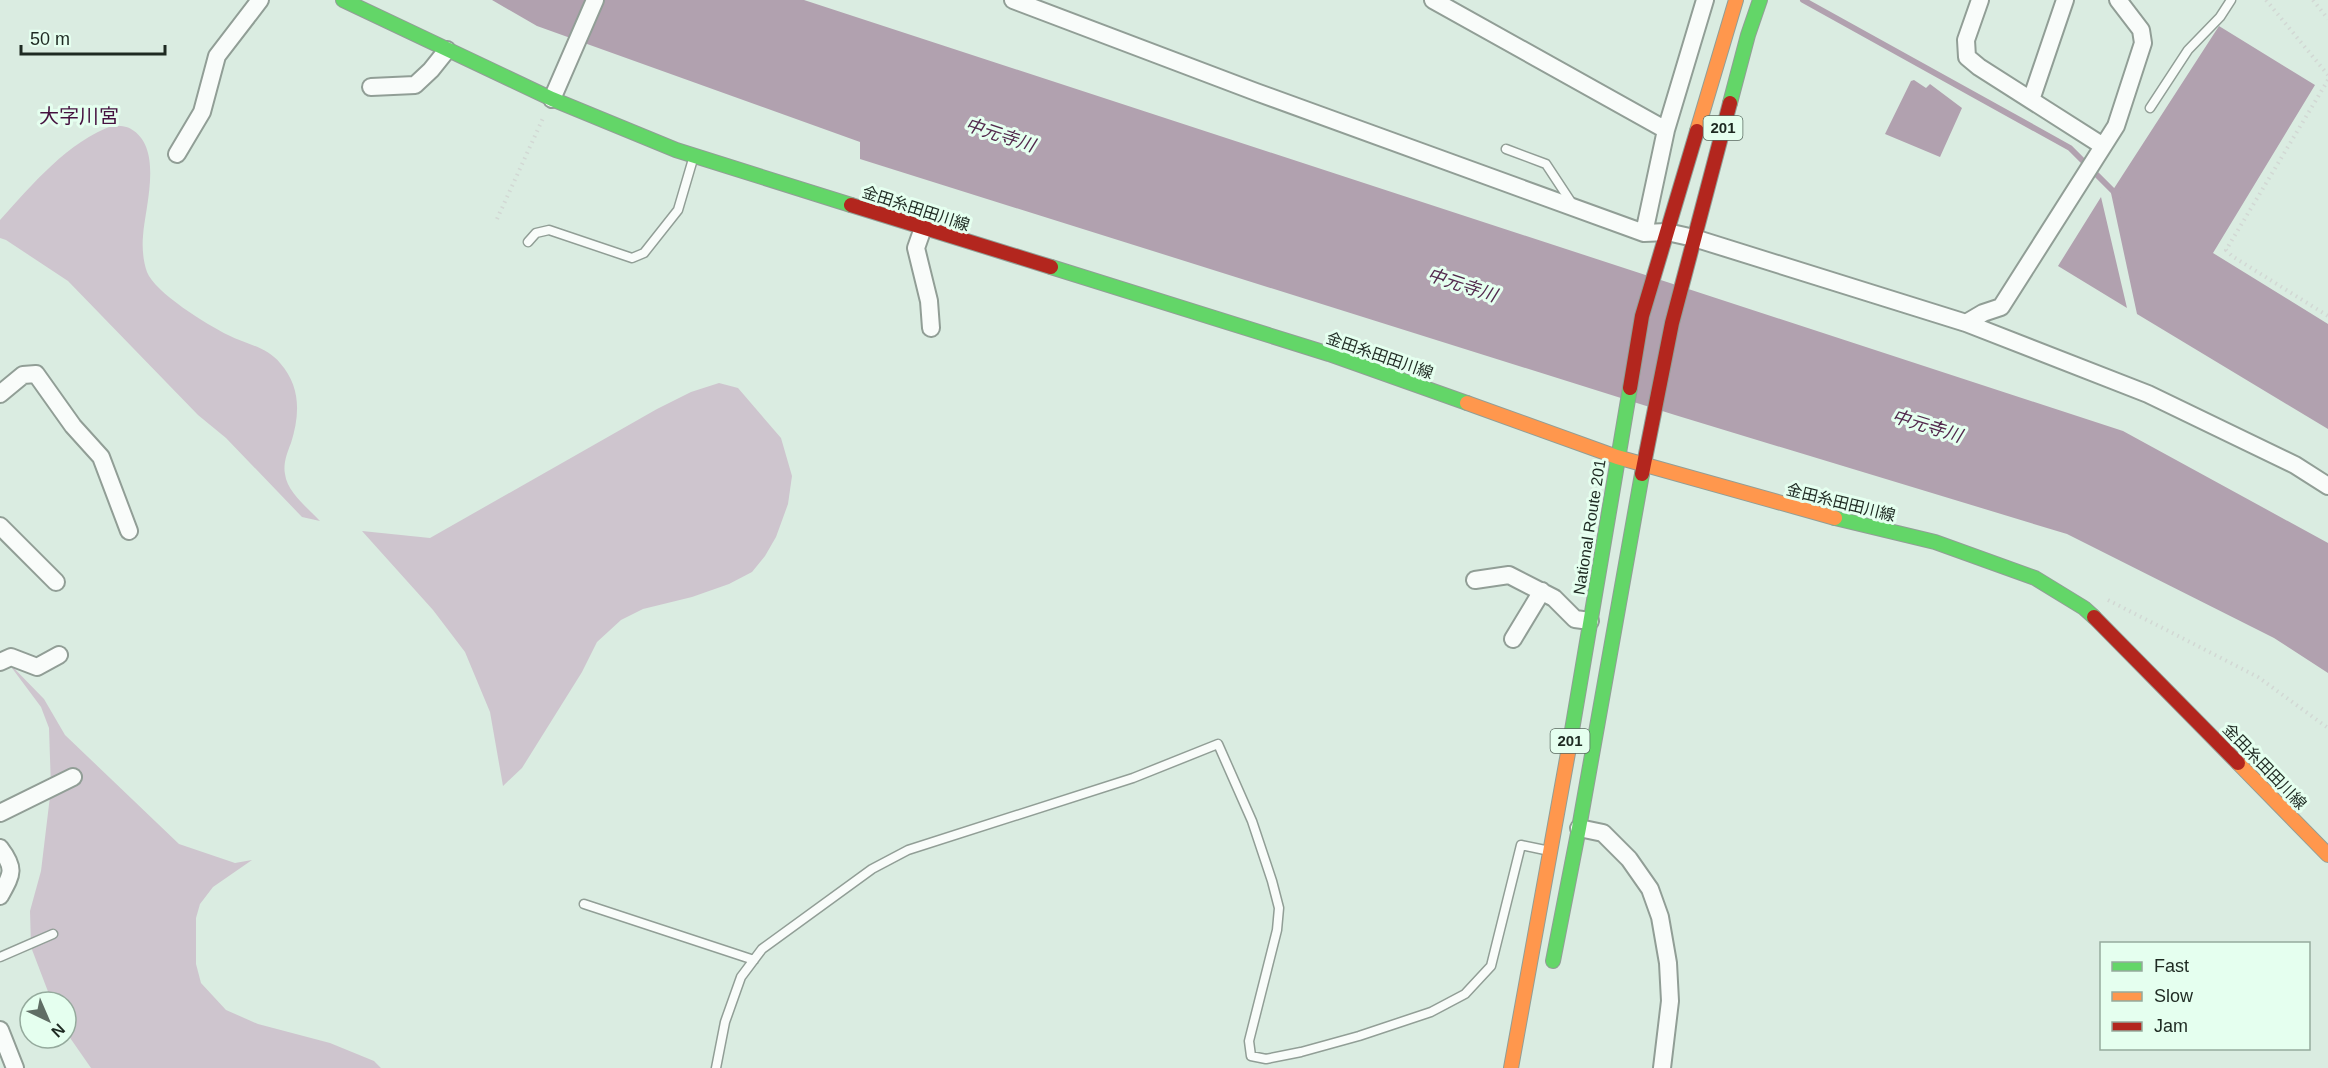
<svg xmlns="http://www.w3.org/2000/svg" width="2328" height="1068" font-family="Arial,'Noto Sans JP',sans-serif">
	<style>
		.forest { fill: #cec5ce }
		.water { fill: #b1a1af }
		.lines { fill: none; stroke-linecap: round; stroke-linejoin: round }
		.stream { stroke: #b1a1af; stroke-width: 6 }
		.lane-casing { stroke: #919e96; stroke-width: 11 }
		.street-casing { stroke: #919e96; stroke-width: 20 }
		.fast-casing { stroke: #919e96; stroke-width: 16 }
		.slow-casing { stroke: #919e96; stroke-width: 16 }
		.jam-casing { stroke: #919e96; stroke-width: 16 }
		.path { stroke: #d2d8d4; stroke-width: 4; stroke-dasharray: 1.5 4.5; stroke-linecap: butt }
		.lane { stroke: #f9fcfa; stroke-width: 8 }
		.street { stroke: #f9fcfa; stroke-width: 16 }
		.fast { stroke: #63d668; stroke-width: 14 }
		.slow { stroke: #ff974d; stroke-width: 14 }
		.jam { stroke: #b3261e; stroke-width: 14 }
		.labels { text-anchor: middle; stroke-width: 6; stroke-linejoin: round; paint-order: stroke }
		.shield { fill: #e5ffef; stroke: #5a6a60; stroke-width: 1.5 }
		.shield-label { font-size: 15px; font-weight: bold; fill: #1e2a22 }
		.street-label { font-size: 16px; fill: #1e2a22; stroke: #e5ffef }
		.water-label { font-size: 18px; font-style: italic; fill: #52284c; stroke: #e5ffef }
		.quarter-label { font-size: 20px; fill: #45113f; stroke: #e5ffef }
	</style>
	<rect width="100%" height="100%" fill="#daece1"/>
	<path class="forest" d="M114 125C119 126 127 126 131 129 164 148 145 207 143 236 142 247 143 261 147 272 155 293 208 325 228 335 246 344 267 347 280 363 301 387 300 414 291 443 287 453 283 464 285 474 287 492 308 508 320 521L302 517 226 438 198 415 68 281 6 240 0 238V220C33 184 67 142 114 125Z
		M719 383 738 388 781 438 792 476 788 504 776 537 765 556 752 572 729 584 692 597 643 609 621 620 597 642 582 672 522 768 503 786 490 712 465 652 433 610 362 531 430 538 657 409 691 392Z
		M6 660 44 699 65 735 179 844 235 863 252 860 213 887 200 904 196 918V964L201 983 226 1010 258 1024 330 1043 374 1061 381 1068H91L66 1032V1002H52L31 947 30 911 41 871 51 788 49 728 41 707Z"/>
	<path class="water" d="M492 0H804L2123 431 2328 543V673L2274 638 2067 534 1675 415 860 159V142L537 26Z
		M2219 26 2315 85 2213 253 2328 324V429L2137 314 2111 193Z
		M1914 80 1926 88 1930 84 1962 108 1940 157 1885 134 1911 81Z
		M2101 197 2127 308 2058 266Z"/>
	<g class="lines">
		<path class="stream" d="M1803 0 2070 148 2118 196"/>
		<defs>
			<path id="lane" d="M2150 108 2188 50 2220 17 2231 0
				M1506 149 1546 164 1573 205
				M528 242 536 233 549 230 632 258 644 253 678 210 693 159
				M584 904 754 960
				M0 957 53 934
				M716 1068 725 1022 741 977 762 949 872 869 908 850 1133 778 1218 744 1252 821 1272 881 1279 908 1277 930 1249 1041 1251 1056 1266 1059 1301 1052 1359 1036 1431 1012 1465 994 1491 966 1521 845 1545 850"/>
			<path id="street" d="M1013 0 1256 92 1644 233 1667 232 1694 238 1966 323 2148 394 2295 465 2328 486
				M1433 0 1666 130
				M1980 0 1966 40 1967 57 1979 67 2103 146
				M371 87 415 85 431 70 447 50
				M552 99 595 0
				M2031 100 2065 0
				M177 154 202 112 217 56 260 0
				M923 228 916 248 929 301 931 328
				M1644 233 1666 130 1705 0
				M1966 323 1983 313 2001 307 2116 126 2143 43 2141 30 2118 0
				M0 394 23 375 36 374 73 426 101 457 129 531
				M0 526 56 582
				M1475 580 1509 575 1554 598 1575 619 1590 621
				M1513 639 1542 591
				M0 662 11 657 37 667 59 655
				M0 813 73 777
				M1579 828 1603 833 1629 859 1650 889 1660 917 1668 963 1670 1001 1662 1068
				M0 848C16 869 12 874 0 896
				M0 1030 15 1068"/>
			<path id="fast" d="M343 0 552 99 676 150 851 205
				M1730 103 1748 35 1760 0
				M1051 267 1329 354 1467 403
				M1835 518 1935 542 2035 578 2084 608 2094 617
				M1570 742 1630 388
				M1553 961 1579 828 1642 474"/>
			<path id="slow" d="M1697 131 1736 0
				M1467 403 1617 457 1835 518
				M2238 763 2328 855
				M1511 1068 1570 742"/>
			<path id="jam" d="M851 205 1051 267
				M1630 388 1642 316 1697 131
				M1642 474 1672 323 1730 103
				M2094 617 2238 763"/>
		</defs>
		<use href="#lane" class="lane-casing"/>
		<use href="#street" class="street-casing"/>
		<use href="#fast" class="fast-casing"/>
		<use href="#slow" class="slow-casing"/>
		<use href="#jam" class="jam-casing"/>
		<path class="path" d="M2266 0 2328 75
			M2313 0 2328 19
			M2328 80 2226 250 2232 256 2328 316
			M497 219 544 116
			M2108 600 2258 677 2328 728"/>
		<use href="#lane" class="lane"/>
		<use href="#street" class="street"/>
		<use href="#fast" class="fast"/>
		<use href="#slow" class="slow"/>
		<use href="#jam" class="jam"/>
	</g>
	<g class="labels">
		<g class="shield">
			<rect x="1703.5" y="116" width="39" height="24" rx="4.5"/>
			<rect x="1550.5" y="729" width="39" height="24" rx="4.5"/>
		</g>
		<g class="shield-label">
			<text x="1723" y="133">201</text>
			<text x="1570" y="746">201</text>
		</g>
		<g class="street-label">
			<text transform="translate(916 208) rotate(18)" y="6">金田糸田田川線</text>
			<text transform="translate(1380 355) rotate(19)" y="6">金田糸田田川線</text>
			<text transform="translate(1841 502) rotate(14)" y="6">金田糸田田川線</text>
			<text transform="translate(1589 527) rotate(-81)" y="6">National Route 201</text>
			<text transform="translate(2265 766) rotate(46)" y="6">金田糸田田川線</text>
		</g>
		<g class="water-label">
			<text transform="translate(1000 135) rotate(18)" y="6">中元寺川</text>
			<text transform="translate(1462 285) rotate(18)" y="6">中元寺川</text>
			<text transform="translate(1927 426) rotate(17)" y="6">中元寺川</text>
		</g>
		<g class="quarter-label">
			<text x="79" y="123">大字川宮</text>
		</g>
	</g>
	<rect x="2100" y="942" width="210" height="108" fill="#e5ffef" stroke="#95aa9d" stroke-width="1.5"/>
	<rect x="2112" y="962" width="30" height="9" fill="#63d668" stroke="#95aa9d" stroke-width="1.5"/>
	<text x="2154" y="972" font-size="18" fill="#1e2a22">Fast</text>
	<rect x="2112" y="992" width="30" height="9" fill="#ff974d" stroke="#95aa9d" stroke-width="1.5"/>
	<text x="2154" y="1002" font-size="18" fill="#1e2a22">Slow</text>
	<rect x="2112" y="1022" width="30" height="9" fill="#b3261e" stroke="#95aa9d" stroke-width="1.5"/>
	<text x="2154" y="1032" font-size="18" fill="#1e2a22">Jam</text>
	<g transform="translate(48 1020) rotate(136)"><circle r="28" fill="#e5ffef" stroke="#95aa9d" stroke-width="1.5"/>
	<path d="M0-4.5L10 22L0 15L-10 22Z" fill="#606e65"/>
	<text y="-9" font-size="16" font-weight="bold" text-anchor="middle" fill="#1e2a22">N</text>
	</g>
	<path d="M21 45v9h144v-9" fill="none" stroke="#1e2a22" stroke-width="3"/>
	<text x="30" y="45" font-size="18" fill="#1e2a22" stroke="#e5ffef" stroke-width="4.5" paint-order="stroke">50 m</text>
</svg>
